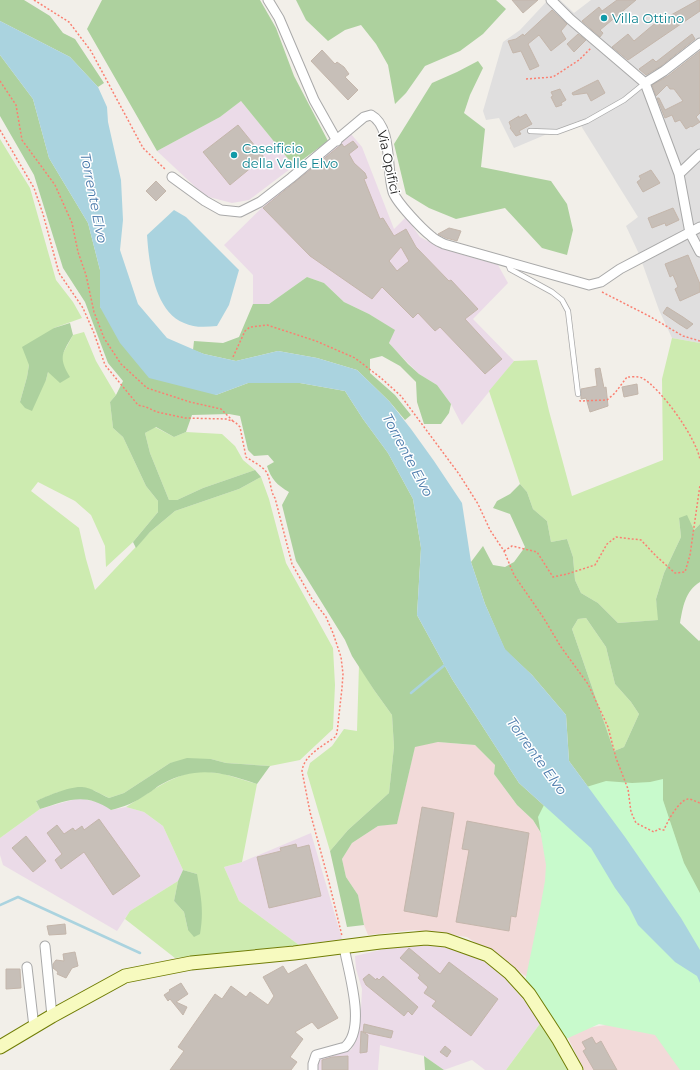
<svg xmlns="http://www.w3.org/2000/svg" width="700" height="1070" font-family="Montserrat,sans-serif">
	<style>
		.residential { fill: #e0dfdf }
		.commercial { fill: #f2dad9 }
		.industrial { fill: #ebdbe8 }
		.grass { fill: #cdebb0 }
		.forest { fill: #add19e; fill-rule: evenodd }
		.park { fill: #c8facc }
		.water { fill: #aad3df }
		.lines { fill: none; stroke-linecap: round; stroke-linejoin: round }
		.stream { stroke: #aad3df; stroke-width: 2.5 }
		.building { fill: #c7bfb8; stroke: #c4b6ab; fill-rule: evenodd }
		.lane-casing { stroke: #a9a9a9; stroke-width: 6 }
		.street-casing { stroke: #a9a9a9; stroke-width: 11 }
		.secondary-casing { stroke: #707d05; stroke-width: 15 }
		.path { stroke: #fa8072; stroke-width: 1.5; stroke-dasharray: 2 2; stroke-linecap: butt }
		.lane { stroke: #fff; stroke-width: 4.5 }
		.street { stroke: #fff; stroke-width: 9 }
		.secondary { stroke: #f7fabf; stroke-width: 13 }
		.culture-dot { fill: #0f9aa8; stroke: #fff; stroke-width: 1.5 }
		.labels { text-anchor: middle; stroke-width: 3; stroke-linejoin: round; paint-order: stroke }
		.culture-label { font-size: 13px; fill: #0d838f; stroke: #fff; text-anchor: start }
		.street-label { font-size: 13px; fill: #222; stroke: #fff }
		.water-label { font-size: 14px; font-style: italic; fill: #4a7aab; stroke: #fff }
	</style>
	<rect width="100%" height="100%" fill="#f2efe9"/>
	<path class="residential" d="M548 0H560L574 13 591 0H700V343L672 338 659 310 639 254 626 226 638 217 578 121 514 148 499 118 486 120 483 111 503 42 520 30Z"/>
	<path class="commercial" d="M438 742 475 745 495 765 494 774 517 805 533 820 552 852 530 979 467 937 414 930 368 935 364 925 358 895 346 877 342 859 352 843 378 826 397 823 415 746Z
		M613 1024 666 1028 696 1070H584L566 1034 572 1030Z"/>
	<path class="industrial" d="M241 101 294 166 249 200 232 203 205 196 157 151 220 117Z
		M351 134 362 147 394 229 406 217 420 237 443 249 498 265 508 283 473 319 514 361 462 425 451 404 437 385 419 374 393 348 389 342 394 330 369 314 344 302 324 283 307 277 269 304H253V275L224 245 278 192Z
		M79 798 101 803 111 810 126 807 144 812 163 826 183 870 178 881 130 911 117 931 3 865 0 855V838L40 809Z
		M311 833 342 939 299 945 239 901 224 867 242 862Z
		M445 944 484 958 500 971 509 983 542 1021 506 1070H485L472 1060 444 1070 424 1056 380 1045 378 1070H317L316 1058 323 1055 351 1050 356 1041 361 1009 362 989 356 969 355 956 397 946Z"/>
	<path class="grass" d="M0 139 30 188 56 280 73 302 82 318 54 328 29 365 27 377 20 402 46 380 48 372 69 377 62 364V355L73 335 84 332 96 361 116 395 110 402 113 428 123 437 146 486 158 501V512L133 542 106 567 105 546 91 515 75 501 38 482 31 491 79 528 86 559 95 590 150 532 175 511 239 489 261 477 269 499 286 563 333 648 335 685 333 729 300 760 270 766 226 763 211 759 170 763 124 793 109 798 93 790 58 792 36 801 40 809 0 838Z
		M672 338 700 343V524L694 530 679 518 681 537 664 573 656 599 659 620 618 623 598 603 581 593 575 580 573 557 567 539 551 542 547 521 533 509 527 492 520 484 489 391 514 361 537 360 549 411 572 496 663 460 662 379Z
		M155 427 174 437 186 432 222 434 235 446 243 460 255 470 203 488 177 500H169L150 453 145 433Z
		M586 618 606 647 615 684 631 702 639 714 624 747 614 751 572 629 578 619Z
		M359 665 374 690 392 715 394 747 389 793 348 830 330 851 307 773 310 763 332 746 344 729 357 731Z
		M202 771 224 774 257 784 242 862 224 867 239 901 299 945 175 958 125 919 130 911 178 881 174 901 184 912 188 930 197 874 183 870 163 826 144 812 126 807C144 796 161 783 180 776 187 773 195 772 202 771Z
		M542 1021 569 1070H506Z"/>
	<path class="forest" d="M0 0H24L50 16 63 33 75 39 104 83 98 87 70 57 0 21Z
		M102 0H260L276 28 294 76 328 141 294 166 241 101 220 117 157 151 87 29Z
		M296 0H496L506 9 483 34 460 51 425 66 406 93 395 104 388 65 376 44 361 25 345 30 328 41 306 20Z
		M0 55 33 99 49 158 88 223 100 270V307L216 395 248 383H300L345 391 363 419 388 453 413 499 421 548 417 615 452 679 519 783 591 848 700 983V1070L549 869 541 833 533 820 517 805 494 774 495 765 475 745 438 742 415 747 397 824 378 826 352 843 342 859 346 877 358 895 364 925 347 927 330 851 348 830 389 793 394 747 392 715 374 690 352 656 345 640 296 561 282 505 289 492C277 485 271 479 267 466L274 462 268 455 254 456 248 450 240 416 229 414 192 415 186 432 174 437 156 427 145 433 150 453 169 500H177L203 488 255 470 261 477 239 489 175 511 150 532 136 548 133 542 158 512V501L146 486 123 437 113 428 110 402 116 395 123 381 108 363 85 302 63 268 34 175 0 116Z
		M478 61 483 68 470 95 464 113 485 129 481 167 551 181 567 204 573 230 567 255 542 248 505 208 456 219 429 208 406 194 394 144 432 83 457 72Z
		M307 277 324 283 344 302 369 314 395 330 389 343 408 364 419 374 437 385 451 404 449 413 441 424H424L417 402 416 382 400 366 382 356 370 359V373L395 395 411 415 405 420 389 401 357 370 317 358 278 351 236 361 204 354 193 350 194 341 223 343 239 337 253 304H269Z
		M70 323 73 335C62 354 58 357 70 377L60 383 48 372 46 380 32 411 25 408 20 402 27 377 29 365 22 347 54 328Z
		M520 484 527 492 533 509 547 521 551 542 567 539 573 557 575 580 581 593 598 603 618 623 658 620 656 599 664 573 681 537 679 518 687 515 694 530 700 524V582C685 591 683 607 680 623L699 641 700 640V950L625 837 569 761 566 715 532 675 505 650 485 604 471 562 483 546 493 565 505 567 514 562 525 547 510 514 493 508 497 501 510 494ZM586 618 606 647 615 684 631 702 639 714 624 747 614 751 572 629 578 619Z
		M187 758 211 759 226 763 270 766 257 784C222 772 197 765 162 784 157 786 153 791 147 794 136 802 124 807 111 810 85 792 68 800 40 809L36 801C47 796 70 786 82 787 92 788 100 794 109 798L124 793 170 763Z
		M183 870 197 874C201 896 204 911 200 934L194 937 188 930 184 912 174 901 178 881Z
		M424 1056 444 1070H425Z"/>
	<path class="park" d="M663 779V800L684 863 700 893V1070H680L655 1035 599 1024 566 1039 525 982 539 914 545 881 546 865 538 817 547 799 606 781 632 783 650 782Z"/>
	<path class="water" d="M0 21 70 57 98 87 107 107 108 122 121 180 123 220 120 250 138 304 167 338 204 354 236 361 278 351 317 358 357 370 389 401 411 429 434 461 462 503 471 562 485 604 505 649 532 675 566 715 569 761 625 837 681 918 700 950V983L697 976 675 962 638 925 629 907 615 888 591 848 519 783 452 679 417 615 421 548 413 499 388 453 363 419 345 391 300 383H248L216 395 149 378 120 343 100 307V270L88 223 49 158 33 99 0 55Z
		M174 210 186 217 239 270 229 305 217 326C206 327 194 328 184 323 154 311 149 263 147 235Z"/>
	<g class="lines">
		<path class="stream" d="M411 693 446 664
			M0 905 18 897 140 953"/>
	</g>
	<path class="building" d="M512 0H538L523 13Z
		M617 0H636L600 30 603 33 600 37 582 21 599 7 602 11Z
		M698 0H700V11L628 60 612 47 628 34 634 41 653 25Z
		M552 10 567 24 561 31 566 39 551 51 539 35 528 44 539 66 530 70 521 51 513 53 508 41 516 39 523 34 524 36Z
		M578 34 586 40 574 52 567 44Z
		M692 34 695 39 661 66 646 75 639 69 653 59 656 62Z
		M322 50 335 64 337 62 344 67 349 74 345 77 358 90 348 100 311 61Z
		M700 51V113L696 117 700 122 692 127 691 126 686 129 680 120 675 122 672 115 665 118 657 98H659L665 110 683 101 674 89H670L667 85 656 96 652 85 668 76Z
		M598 80 605 93 591 101 587 93 573 95 572 93Z
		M560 89 566 100 561 103 562 105 556 107 551 97 553 96 551 92Z
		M526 114 532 124 519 131 521 134 516 136 510 128 511 127 509 122 519 116V118Z
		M238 125 264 157 230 185 203 152Z
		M353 141 358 147 349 154 354 163 365 173 367 178 364 179 380 219 383 218 394 236 406 229 416 247 449 281 451 280 478 309 465 319 502 359 485 374 440 327 435 331 418 313 413 318 382 287 372 299 310 256 263 208 342 144 344 147ZM401 247 409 261 397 271 389 261Z
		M651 170 660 183 643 192 637 182 641 179 639 176Z
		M156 181 166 191 156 201 146 191Z
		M673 208 679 220 666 226 665 223 652 228 648 218Z
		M449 228 461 231 457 241 446 238 438 234Z
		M688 255 700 284V292L680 301 675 289 678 287 673 275 670 277 665 264Z
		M667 307 683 317 693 324 687 329 679 324 663 313Z
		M600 368 604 388 606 387 608 406 590 412 586 398 581 399V389L597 386 595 369Z
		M637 384 638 394 624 397 622 387Z
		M422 807 454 813 437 917 404 911Z
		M99 819 140 876 113 895 84 852 61 869 55 860 62 854 47 833 57 825 64 834 73 828 75 831 82 826 84 830Z
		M467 821 529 833 516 917 511 916 509 931 456 922 469 850 462 849Z
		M26 836 46 861 33 872 12 848Z
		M296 844 297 848 309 845 321 896 269 908 257 857 281 851 280 848Z
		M65 924 66 934 49 935 47 926Z
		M409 948 440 974 449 962 498 999 471 1036 432 1006 436 1001 424 993 428 987 418 978 420 975 400 958Z
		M75 952 78 966 72 968 66 978 57 974 58 972 53 968V964L56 960 64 961 63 954Z
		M306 964 338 1018 318 1029 312 1022 295 1032 303 1039 290 1057 297 1062 291 1070H170L184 1051 178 1047 215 994 222 999 231 986 246 997 250 992 268 1005 274 996 263 977 283 966 288 974Z
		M6 969H20L21 988 6 989Z
		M369 974 376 980 377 978 379 980 383 976 418 1007 412 1015 408 1011 404 1016 366 985 363 979Z
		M181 983 188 994 176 1002 187 1007 183 1015 170 999 168 1001 164 995 170 991 169 990Z
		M364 1024 393 1031 391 1038 363 1032Z
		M361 1031 368 1035 367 1052 360 1053Z
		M592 1037 596 1044 601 1041 617 1070H594L583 1051 586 1049 582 1042Z
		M445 1046 451 1051 447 1057 440 1052Z
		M348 1056V1070H322V1060L332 1057Z"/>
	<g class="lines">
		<defs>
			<path id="lane" d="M530 131 557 132 587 121 624 100 645 83
				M508 263 510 269 552 292 562 300 568 311 578 394"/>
			<path id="street" d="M268 0 279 18 314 100 337 141
				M551 0 570 19 645 83 679 174 690 233 700 252
				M645 83 664 71 700 43
				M679 174 700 154
				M172 177 205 201 221 210 240 212 260 202 291 178 364 117 371 115C393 127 386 170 393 192 397 203 422 229 431 236 435 240 440 242 444 244L589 285 601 282 620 269 700 227
				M45 946 52 1016
				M27 967 34 1027
				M313 1070V1064L316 1055 345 1047C367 1028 348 971 344 947"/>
			<path id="secondary" d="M0 1047 52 1016 125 976 191 963 294 953 380 942 426 938 446 940 488 955 510 973 529 994 559 1040 576 1070"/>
		</defs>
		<use href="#lane" class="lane-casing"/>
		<use href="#street" class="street-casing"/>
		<use href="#secondary" class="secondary-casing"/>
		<path class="path" d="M34 0 69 22 91 51 143 148 166 170
			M526 79 553 77 579 60 591 48
			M0 81 16 105 22 140 55 185 72 223 78 252 86 275 94 312 104 338 121 364 147 388 190 402 221 409 233 421
			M0 130 34 188 43 214 59 273 83 308 94 333 105 365 138 405 146 407 157 412 185 418 226 419 235 422 240 427 246 457C253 462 263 466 267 473 271 481 270 491 275 498L292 564 312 599 326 617 333 633 341 657 343 674 342 688 337 733 335 737C323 746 304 755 302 771L310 812 329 882 342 936
			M602 292 649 316 683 336 700 341
			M233 357 245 331 250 327 267 325 316 341 355 358 381 378 401 396 459 474 478 504 490 530 504 551 514 575 543 617 561 647 588 684 608 727 616 758 628 789 631 812 636 823 654 832 659 829 662 830H664C667 822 679 800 688 799 692 799 696 802 700 803
			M580 400V401L607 400 615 393 627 377C631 377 638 376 642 378 661 388 697 439 700 460
			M504 551 512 546 537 552 553 577 567 574 595 565 607 544 616 537 641 540 656 556 675 573 685 572 690 555 700 485"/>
		<use href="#lane" class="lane"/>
		<use href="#street" class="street"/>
		<use href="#secondary" class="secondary"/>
	</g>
	<g class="culture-dot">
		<circle cx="604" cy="18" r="4"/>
		<circle cx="234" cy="155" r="4"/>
	</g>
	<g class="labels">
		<g class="culture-label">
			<text x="612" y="23">Villa Ottino</text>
			<text x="242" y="153">Caseificio<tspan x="242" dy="15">della Valle Elvo</tspan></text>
		</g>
		<g class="street-label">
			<text transform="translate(389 162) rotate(78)" y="5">Via Opifici</text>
		</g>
		<g class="water-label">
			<text transform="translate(94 198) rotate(79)" y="5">Torrente Elvo</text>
			<text transform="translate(408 455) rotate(62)" y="5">Torrente Elvo</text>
			<text transform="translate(537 756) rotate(54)" y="5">Torrente Elvo</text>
		</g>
	</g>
</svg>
